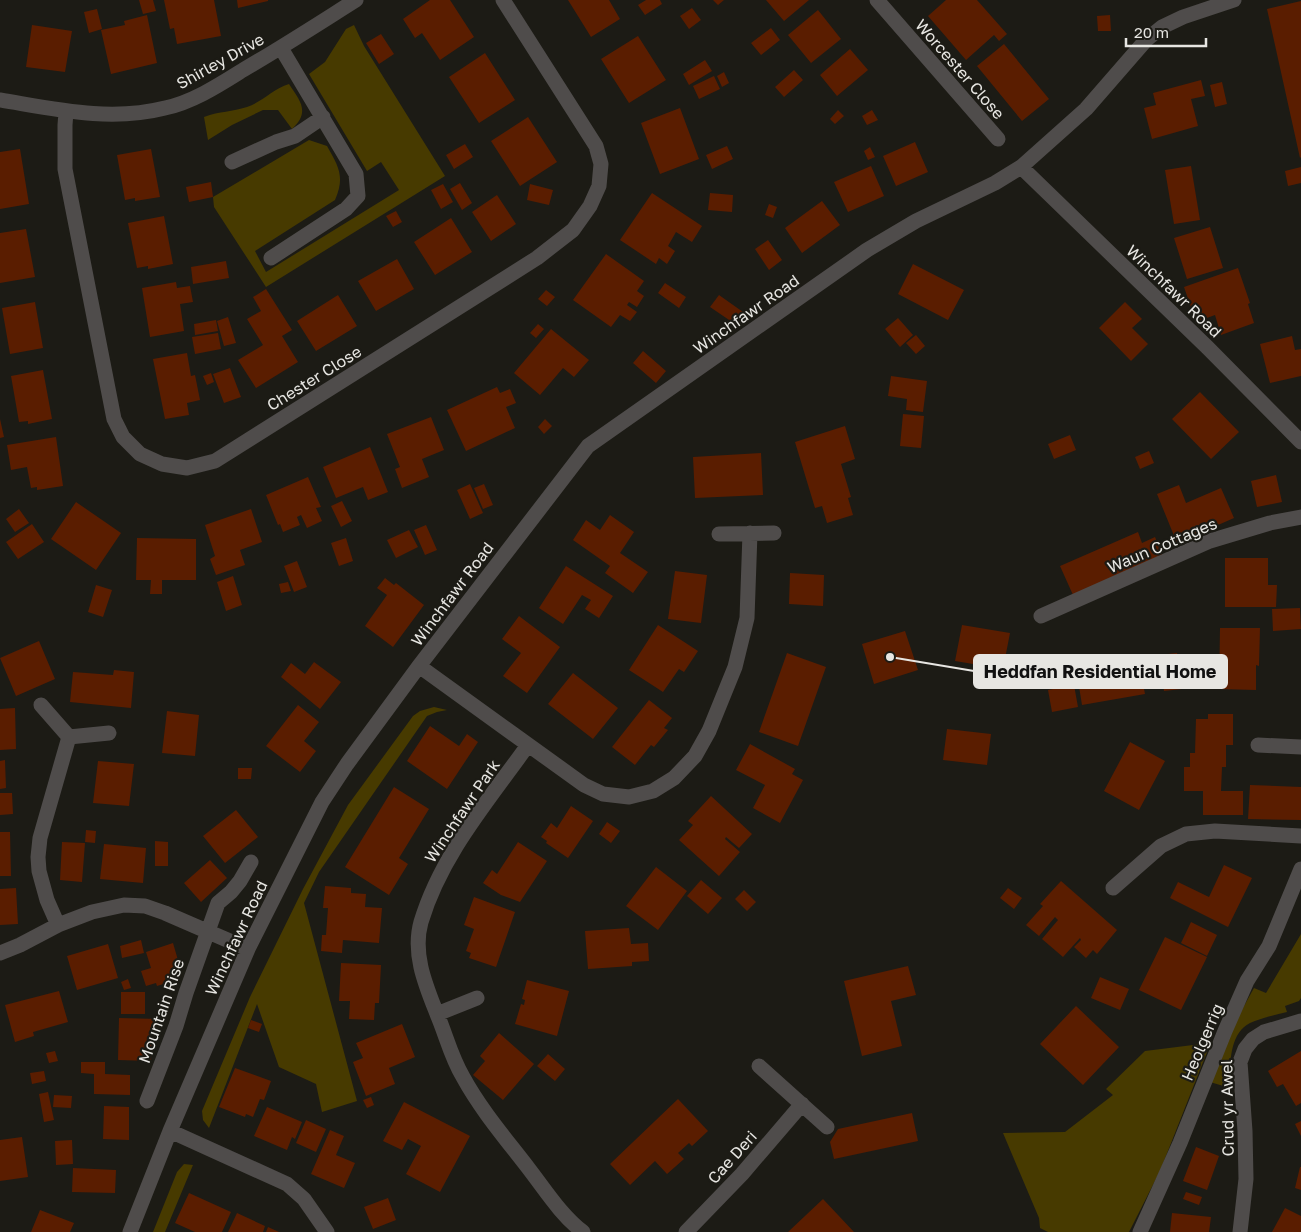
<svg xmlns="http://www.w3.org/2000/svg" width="1301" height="1232" font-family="'Golos Text',sans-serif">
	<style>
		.green { fill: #473a00 }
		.building { fill: #5a1d00 }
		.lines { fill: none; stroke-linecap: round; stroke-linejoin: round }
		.minor { stroke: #4f4c4b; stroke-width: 15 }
		.labels { text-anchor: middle; stroke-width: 4.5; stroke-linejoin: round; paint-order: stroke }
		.street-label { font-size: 16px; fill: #e7e6e2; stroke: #1c1b15 }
		.leader { fill: none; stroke: #e7e6e2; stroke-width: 2 }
		.callout-dot { fill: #e7e6e2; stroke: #1c1b15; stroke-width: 2 }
		.callout { fill: #e7e6e2; stroke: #e7e6e2; stroke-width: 2 }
		.callout-label { font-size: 18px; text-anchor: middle; font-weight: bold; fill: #111 }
	</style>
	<rect width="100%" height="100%" fill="#1c1b15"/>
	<path class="green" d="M354 25 364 46 445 176 266 287 214 207 213 197 309 140 327 146C339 167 345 177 335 200L255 251 266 272 399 190 381 162 367 171 309 74 325 62 346 29Z
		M289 84C301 102 310 112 292 129L278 110H263L232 125 208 140 204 117C220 111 232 112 247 107 262 102 273 89 289 84Z
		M434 707 447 710 437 712 427 716 319 872 304 903 357 1101 322 1112 316 1084 279 1067 257 1004 209 1128 203 1120 202 1111 250 997 303 889 348 805 413 716 420 711Z
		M1301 934V998L1299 1001 1285 1006 1287 1012C1275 1015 1261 1018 1250 1023 1228 1034 1230 1068 1230 1088L1210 1082 1234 1024 1254 988 1266 993Z
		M1201 1044 1207 1052 1160 1171 1129 1232H1048L1040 1228 1039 1218 1003 1133 1065 1132 1113 1095 1106 1089 1145 1051Z
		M184 1164 193 1165 165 1232H153L177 1172Z"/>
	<path class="building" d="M139 0H153L156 11 143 14Z
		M164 0H214L221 36 177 44 174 28 170 29Z
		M237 0H268V1L238 8Z
		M430 0H450L474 37 440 60 422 33 415 38 403 19Z
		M568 0H609L620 19 591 37Z
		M646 0H660L662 4 645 15 638 5Z
		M713 0H724L718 5Z
		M766 0H809L784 21Z
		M946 0H977L1007 34 999 41 994 35 966 60 928 16Z
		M1301 1V157L1300 158 1267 9Z
		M692 8 701 20 689 29 680 16Z
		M97 9 102 29 89 33 84 12Z
		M818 10 841 39 811 63 788 35Z
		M147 15 157 63 111 74 101 30 125 25 124 21Z
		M1110 15 1111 31H1098L1097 16Z
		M32 25 72 31 65 72 26 67Z
		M771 28 780 40 761 55 751 43Z
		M381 34 394 54 379 64 366 43Z
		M638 36 666 80 629 103 601 59Z
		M1004 44 1049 99 1022 121 977 66Z
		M850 49 868 70 837 96 820 75Z
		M485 53 515 100 479 123 449 77Z
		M705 60 712 71 689 85 683 74Z
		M794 70 803 80 784 97 775 87Z
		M724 72 729 83 722 87 717 76Z
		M714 76 720 89 699 99 693 86Z
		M1201 80 1205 96 1191 99 1198 126 1152 139 1144 108 1156 105 1153 93Z
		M1222 82 1227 104 1215 107 1210 85Z
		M680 108 699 159 660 174 641 123Z
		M838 110 844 116 835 124 830 119Z
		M872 110 878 120 867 125 862 116Z
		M528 117 557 162 520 186 491 141Z
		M915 142 928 172 896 186 883 156Z
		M465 144 473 157 454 169 446 155Z
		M727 146 733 159 712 169 706 155Z
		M870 147 875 157 868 160 864 151Z
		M20 149 29 204 0 209V152Z
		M151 149 160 197 135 201V198L125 200 117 155Z
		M871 166 884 196 848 212 834 182Z
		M1191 166 1200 220 1174 224 1165 170Z
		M1301 167V183L1288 186 1285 171Z
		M211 182 213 197 189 202 186 187Z
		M460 183 472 203 462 210 450 189Z
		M443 184 453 202 441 209 431 190Z
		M530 184 553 190 549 205 527 200Z
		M652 193 702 226 692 242 676 232 668 246 675 251 667 264 659 258 656 264 620 240Z
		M710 193 733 195 732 212 708 210Z
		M497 195 516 224 491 241 472 212Z
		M822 201 840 225 802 253 785 228Z
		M769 204 777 207 773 218 765 215Z
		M396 211 402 222 393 227 386 216Z
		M164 216 173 264 148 269V266L137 268 128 223Z
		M451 218 472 252 435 275 414 242Z
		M1210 227 1223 268 1187 279 1174 238Z
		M26 229 35 277 0 283V233Z
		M768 240 782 260 769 270 755 249Z
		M606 254 644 281 637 291 644 296 637 307 629 302 627 305 637 312 630 321 620 315 611 327 573 300Z
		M397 259 414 289 376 311 358 281Z
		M226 261 229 278 193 284 191 267Z
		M913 264 964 290 948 320 898 294Z
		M1238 268 1250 303 1248 304 1254 323 1221 335 1215 315 1196 322 1184 287Z
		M176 282 177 288 190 286 193 302 180 304 184 331 150 337 142 288Z
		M665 283 686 297 679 308 658 293Z
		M266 289 292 330 282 336 298 362 256 388 238 360 263 345 247 319 261 311 253 297Z
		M546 290 555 297 547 306 538 299Z
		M338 295 357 326 316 351 297 321Z
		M719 295 743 312 735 324 710 307Z
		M35 302 43 348 10 354 2 308Z
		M1125 302 1142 319 1132 328 1148 344 1131 361 1099 328Z
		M228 317 236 343 224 346 217 321Z
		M898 318 913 335 900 347 885 329Z
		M216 320 218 331 195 335 194 324Z
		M538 324 544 329 536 338 530 333Z
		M551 329 589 360 574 377 563 368 540 395 514 373Z
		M218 333 221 349 195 354 192 337Z
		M916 335 925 346 916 354 906 343Z
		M1292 336 1295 350 1301 349V376L1270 383 1260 344Z
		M643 351 666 371 656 383 633 363Z
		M187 353 191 376 195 375 200 400 187 403 189 415 165 419 153 359Z
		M230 368 241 397 224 403 213 374Z
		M43 370 52 419 28 424V421L19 422 11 376Z
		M211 373 214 382 207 385 203 376Z
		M891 376 927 381 923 412 906 410 907 399 888 396Z
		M497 387 500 393 510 389 516 403 506 407 515 428 466 451 447 410Z
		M1200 392 1239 432 1211 459 1172 419Z
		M903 414 924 416 921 448 900 446Z
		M431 417 444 450 422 459 429 477 402 488 395 469 400 467 387 434Z
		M0 419 4 437 0 438Z
		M545 419 552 426 544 434 538 427Z
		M845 426 855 459 841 464 851 497 848 498 853 515 827 523 822 506 815 508 795 442Z
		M1070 435 1076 450 1054 459 1048 444Z
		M56 437 63 486 37 490V487L31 488 27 467 11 470 7 445Z
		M370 447 388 492 368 500 363 487 336 498 323 467Z
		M1149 451 1154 463 1140 469 1135 457Z
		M761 453 763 495 695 498 693 457Z
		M1276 475 1282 502 1257 507 1251 481Z
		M308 477 321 507 316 508 322 521 307 528 301 515 297 517 300 525 283 532 280 524 278 525 266 495Z
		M470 484 483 513 470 519 457 490Z
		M484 484 493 505 483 509 474 488Z
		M1179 485 1186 503 1221 488 1234 518 1177 543 1157 494Z
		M342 501 352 521 341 527 331 506Z
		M76 502 121 533 96 570 51 539Z
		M19 509 29 523 15 532 6 519Z
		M251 509 262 542 240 550 245 565 216 575 210 559 215 556 205 525Z
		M610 515 634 532 620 553 648 572 633 593 605 573 610 566 573 540 586 520 600 530Z
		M32 524 44 542 18 559 6 542Z
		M426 525 437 550 425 555 414 530Z
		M409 530 418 547 396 558 387 540Z
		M1138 532 1142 543 1155 537 1163 556 1073 595 1060 566Z
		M137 538 196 539V580H162V594H150L151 580H136Z
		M346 538 353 561 339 566 331 543Z
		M1225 558H1268V585H1277L1276 607H1225Z
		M297 561 307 587 294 592 284 566Z
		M566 566 613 596 599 618 585 609 591 600 582 595 563 624 539 608Z
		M675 571 707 575 701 623 668 619Z
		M790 573 824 575 823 606 789 604Z
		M233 576 242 605 226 611 217 582Z
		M385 578 394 585 396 583 424 605 393 647 365 626 387 595 377 588Z
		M288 582 291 591 281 593 279 584Z
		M96 585 112 590 103 617 88 612Z
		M1300 608 1301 629 1273 631 1272 609Z
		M519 616 560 647 527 693 503 676 521 653 502 639Z
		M658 625 698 651 684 672 679 669 663 692 629 670Z
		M962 625 1010 633 1003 669 955 661Z
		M1220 628H1260L1259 666 1256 665V690L1219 689Z
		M905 631 918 670 874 684 862 644Z
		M39 641 55 679 16 696 0 658Z
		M787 653 826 667 798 746 759 732Z
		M1177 653 1182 689 1164 691 1159 655Z
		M1138 657 1145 694 1082 705 1076 668Z
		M314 662 341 682 320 709 281 677 291 663 305 674Z
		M114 670 134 672 131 708 70 702 73 672 113 675Z
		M573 673 618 708 593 739 548 704Z
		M1074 685 1078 707 1052 712 1048 690Z
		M649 700 672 718 664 728 668 730 654 747 651 745 635 765 612 747Z
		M298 705 319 722 304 741 316 751 300 772 266 746Z
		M15 708 16 749 0 750V709Z
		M167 711 199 715 195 756 162 753Z
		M1208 714H1233V745H1226V767H1222L1221 791H1243V815H1203V791H1184V767H1190V753H1195L1196 719H1208Z
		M430 726 459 746 467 734 478 742 447 789 407 761Z
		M947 729 991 734 987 765 943 760Z
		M1130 742 1165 761 1139 810 1104 791Z
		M750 744 795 769 792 774 803 780 780 823 753 808 765 785 736 770Z
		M5 760 6 788 0 789V761Z
		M98 761 134 764 129 806 93 803Z
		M238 768H252L251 779H238Z
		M1250 785 1301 787V820L1248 819Z
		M394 787 429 809 399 858 408 864 389 895 345 867Z
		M0 793H12L13 814 0 815Z
		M711 796 752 834 739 848 726 837 725 839 740 852 719 876 679 840 693 825 688 821Z
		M571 806 593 821 568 858 546 843 547 841 541 837 551 823 557 828Z
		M236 810 258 837 225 863 203 836Z
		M607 822 620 831 611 843 599 834Z
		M86 830 96 831 95 843 85 842Z
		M0 832H10L11 876H0Z
		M155 841 168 842V866H155Z
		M62 842 85 843 82 882 60 880Z
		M518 842 547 861 520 902 501 895 483 883 492 870 497 874Z
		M104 844 146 848 143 883 100 879Z
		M210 860 227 878 201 902 184 883Z
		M1224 865 1252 878 1228 927 1170 898 1178 882 1209 897Z
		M656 867 687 891 658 930 626 906Z
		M701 880 722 898 708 914 687 896Z
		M1061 881 1117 930 1097 954 1093 950 1086 958 1074 947 1081 940 1080 938 1063 957 1042 939 1058 920 1055 917 1039 936 1026 925 1043 906 1040 904Z
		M325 886 351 888V893L366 894 365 907 382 908 379 943 343 940 342 953 321 951 322 935H326L328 908H323Z
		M16 888 18 924 0 925V889Z
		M1008 888 1022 898 1014 909 1000 898Z
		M744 890 756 902 747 911 735 899Z
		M474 897 515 912 496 967 469 958 471 953 466 951 474 929 464 925Z
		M1191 922 1217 935 1207 956 1181 943Z
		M629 928 631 944 648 943 649 961 632 962V966L588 969 585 931Z
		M1165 937 1207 957 1181 1010 1139 990Z
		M141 940 144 953 122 958 120 946Z
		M173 943 180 967 176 968 179 979 157 986 156 983 146 986 141 971 151 968 146 952Z
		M108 944 118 978 77 990 67 956Z
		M341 963 381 965 379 1003H375L374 1020 349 1019 350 1001H339Z
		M908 966 916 995 891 1001 902 1046 862 1056 844 981Z
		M1100 977 1129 989 1120 1010 1091 998Z
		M128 979 131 988 124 990 121 982Z
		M527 980 569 991 557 1036 515 1024 521 1004 524 1005 525 1000 522 999Z
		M59 991 68 1022 33 1032 34 1036 15 1042 5 1005Z
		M121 992H145V1014H121Z
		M1076 1006 1119 1047 1083 1085 1040 1044Z
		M119 1018 159 1019V1040H152L151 1061 118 1060Z
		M251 1020 262 1024 259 1032 248 1028Z
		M402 1024 415 1057 389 1068 395 1084 366 1096 353 1062 363 1058 356 1043Z
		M499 1033 534 1064 503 1100 473 1075 485 1061 480 1056Z
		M55 1051 58 1061 49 1063 46 1053Z
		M1301 1051V1103L1296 1106 1283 1084 1277 1087 1268 1071Z
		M548 1054 565 1069 555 1081 537 1066Z
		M81 1062H105V1074L130 1075V1095L94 1094V1074L81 1073Z
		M235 1068 271 1081 264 1100 260 1099 253 1117 246 1114 245 1117 219 1107Z
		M44 1071 46 1081 32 1084 30 1073Z
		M48 1092 54 1120 44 1122 39 1094Z
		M54 1095 72 1096 71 1108 53 1107Z
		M371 1097 374 1105 367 1108 363 1100Z
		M678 1099 708 1131 692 1146 689 1143 678 1153 684 1159 667 1174 655 1161 630 1185 610 1164Z
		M404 1102 470 1136 440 1192 406 1174 421 1146 408 1139 402 1150 383 1141Z
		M104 1106 129 1107V1140L103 1139Z
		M267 1107 302 1122 295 1139 292 1137 287 1150 254 1136Z
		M912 1113 918 1141 834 1159 830 1142 838 1129Z
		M306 1120 326 1129 316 1152 296 1143Z
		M1301 1121V1136L1295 1124Z
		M330 1130 344 1136 336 1155 355 1163 344 1188 311 1174Z
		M22 1137 28 1177 0 1181V1140Z
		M72 1140 73 1164 56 1165 55 1141Z
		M1196 1147 1219 1156 1207 1190 1183 1181Z
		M1300 1167H1301V1190L1295 1188Z
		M73 1168 116 1170 115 1193 72 1192Z
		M1186 1192 1202 1197 1199 1205 1183 1199Z
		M189 1193 231 1212 222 1232H195L175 1223Z
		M388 1198 396 1220 373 1229 364 1207Z
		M823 1199 854 1232H788Z
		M1285 1208 1301 1216V1232H1272Z
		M40 1210 74 1223 70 1232H31Z
		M237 1213 265 1226 263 1232H228Z
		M1172 1213 1211 1217 1209 1232H1170Z
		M268 1227 279 1232H266Z"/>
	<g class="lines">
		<path class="minor" d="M877 0 998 139
			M0 100C55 109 110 122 165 108 193 102 219 85 243 70 281 48 318 24 356 0
			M66 112 65 125V169L114 419 123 437 140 454 162 464 187 468 215 461 537 258 573 230 590 206 599 186 601 164 596 146 503 0
			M232 162 276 142 295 136 323 117
			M1021 167 1207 347 1301 442
			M271 258 346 209 358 196 356 174 281 48
			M719 534 774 533
			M1041 616 1210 541 1270 523 1301 517
			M419 666 584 785 603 794 629 797 653 791 674 778 695 756 709 731 735 667 747 618 750 533
			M41 705 69 737 40 838 38 857 39 871 47 900 58 925
			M69 737 109 733
			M528 745C488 801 441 855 421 922 412 954 426 986 437 1014 446 1035 451 1057 463 1077 481 1110 506 1139 529 1169 546 1191 561 1215 583 1232
			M1258 745 1301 747
			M1113 888 1161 846 1186 834 1215 831 1301 836
			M0 953 20 945 58 925 92 912 124 905 145 906 165 913 248 949
			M437 1014 477 998
			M759 1066 827 1127
			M147 1101 176 1026 186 993 218 903 231 892 240 881 251 862
			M170 1131 287 1184 304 1199 327 1232
			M130 1232 170 1131 248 949 322 802 347 764 419 666 588 446 867 250 916 221 995 183 1021 167 1086 109 1146 40 1162 27 1183 17 1234 0
			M686 1232 742 1174 802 1104
			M1140 1232 1180 1143 1225 1031 1247 981 1269 946 1301 869
			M1240 1232 1246 1179 1245 1131 1240 1062 1245 1049 1253 1039 1264 1032 1301 1021"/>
	</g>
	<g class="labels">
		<g class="street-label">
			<text transform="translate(220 61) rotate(-29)" y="6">Shirley Drive</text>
			<text transform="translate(960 69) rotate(49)" y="6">Worcester Close</text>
			<text transform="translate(1174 291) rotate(44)" y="6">Winchfawr Road</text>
			<text transform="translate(746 314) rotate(-35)" y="6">Winchfawr Road</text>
			<text transform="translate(314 378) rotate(-32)" y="6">Chester Close</text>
			<text transform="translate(1162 545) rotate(-23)" y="6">Waun Cottages</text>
			<text transform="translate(452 594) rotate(-53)" y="6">Winchfawr Road</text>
			<text transform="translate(462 811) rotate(-56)" y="6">Winchfawr Park</text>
			<text transform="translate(236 938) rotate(-65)" y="6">Winchfawr Road</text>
			<text transform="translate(161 1011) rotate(-71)" y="6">Mountain Rise</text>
			<text transform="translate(1202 1042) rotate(-67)" y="6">Heolgerrig</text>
			<text transform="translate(1227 1108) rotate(-91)" y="6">Crud yr Awel</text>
			<text transform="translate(732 1157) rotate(-48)" y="6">Cae Deri</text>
		</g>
	</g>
	<path class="leader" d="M890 657L974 671"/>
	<circle class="callout-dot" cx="890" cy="657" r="5"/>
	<rect class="callout" x="974" y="655" width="253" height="33" rx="5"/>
	<g class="callout-label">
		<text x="1100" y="678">Heddfan Residential Home</text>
	</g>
	<path d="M1126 38v8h80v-8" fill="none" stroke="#e7e6e2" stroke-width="2.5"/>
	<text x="1134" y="38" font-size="15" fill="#e7e6e2" stroke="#1c1b15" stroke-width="4" paint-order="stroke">20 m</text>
</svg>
